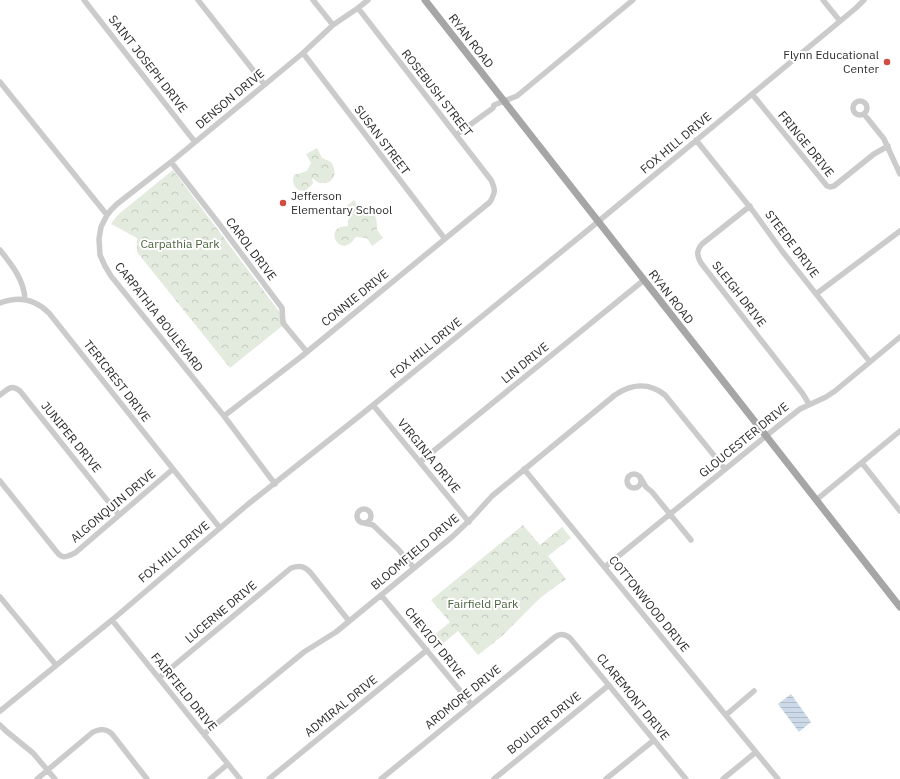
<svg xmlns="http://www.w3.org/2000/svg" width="900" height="779" font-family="'IBM Plex Sans',sans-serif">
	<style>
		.park { fill: url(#park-crowns) }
		.water { fill: url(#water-rules) }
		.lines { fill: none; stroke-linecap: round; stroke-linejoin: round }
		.minor { stroke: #cbcbcb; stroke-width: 5.5 }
		.major { stroke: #a6a6a6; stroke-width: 7 }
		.poi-dot { fill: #d24c44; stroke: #fff; stroke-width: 1.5 }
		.labels { text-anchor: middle; stroke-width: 4; stroke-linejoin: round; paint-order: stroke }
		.street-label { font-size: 12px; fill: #2e2e2e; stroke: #fff }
		.poi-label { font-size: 12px; fill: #2e2e2e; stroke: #fff; text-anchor: end }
		.park-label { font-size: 12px; fill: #4d6541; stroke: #fff }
	</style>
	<defs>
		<pattern id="park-crowns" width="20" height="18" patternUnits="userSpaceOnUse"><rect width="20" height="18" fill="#e3eade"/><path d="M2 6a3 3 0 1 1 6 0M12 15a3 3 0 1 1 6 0" fill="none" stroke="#c3c9bf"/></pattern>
		<pattern id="water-rules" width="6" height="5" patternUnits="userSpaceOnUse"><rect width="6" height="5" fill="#ccd9e8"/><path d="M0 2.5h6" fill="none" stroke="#b0bbc7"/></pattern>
	</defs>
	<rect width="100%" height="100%" fill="#fff"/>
	<path class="park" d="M317 148 322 158 331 162C335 168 337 177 329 182 327 183 322 183 319 183L312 178 313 184 305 191 298 190C293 185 292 181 294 175L307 171 311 163 306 154Z
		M173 170 287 322 230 368 137 252V238L111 224 116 217 120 213Z
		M354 200 359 208C362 209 367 208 369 210 377 214 377 223 377 230L383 238 372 246 367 238 356 237C354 239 352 243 349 244 338 252 327 231 341 227 344 226 346 227 348 226V221L350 216 344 208Z
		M523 525 540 545 562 527 571 538 548 556 566 579 540 598 502 636 478 655 458 631 435 650 428 640 450 622 431 600Z"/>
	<path class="water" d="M791 694 811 722 799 732 778 704Z"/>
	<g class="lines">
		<path class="minor" d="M84 0 195 142
			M198 0 264 84
			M313 0 333 25
			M823 0 840 21
			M303 53 445 239
			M0 82 107 215
			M752 94 827 186 830 187 834 186 874 154 888 146
			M853 108a7 7 0 1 1 14 0a7 7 0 1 1-14 0Z
			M864 114 884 139 900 174
			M456 135 493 108 494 105 517 96 633 0
			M696 140 753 211 782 251 870 362
			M171 162 220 225 282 308 283 323 307 352
			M750 206 702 244C696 251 697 256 701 263L803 394 809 404
			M0 250C12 265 24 280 25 299
			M816 294 900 231
			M0 303C18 296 35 299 49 313L220 528
			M0 395C8 389 11 384 20 391L119 515
			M373 405 469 522
			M224 416 302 356 490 202C495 193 496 190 491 180L358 8
			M420 462 644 280
			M862 463 900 511
			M524 469 778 779
			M627 481a7 7 0 1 1 14 0a7 7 0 1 1-14 0Z
			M640 477 646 487 652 492 691 540
			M0 481 56 551C63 560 66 557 75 553L173 469
			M275 484 224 416 111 276 105 266 100 255 99 239 101 227 107 215 111 210 117 204 171 162 303 53 333 25 358 8 368 0
			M816 500 900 431
			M357 516a7 7 0 1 1 14 0a7 7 0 1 1-14 0Z
			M364 523 373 525 398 549 414 568
			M605 567 777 427 800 409 826 397 835 391 900 337
			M381 595 472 705
			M0 597 56 665
			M112 620 240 779
			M159 678 291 568C299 565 304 566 310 572L349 621
			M0 711 112 620 247 505 367 410 588 230 856 8 864 0
			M726 715 754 691
			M0 725 6 731 33 753 55 779
			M204 734 304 652 336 632 452 537 473 517 492 496 615 395C631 384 649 382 665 395L725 469
			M37 779 93 732C100 729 106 728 112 734L147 779
			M210 779 228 764
			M269 779 427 650
			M381 779 555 637C560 633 565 634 570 638L686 779
			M494 779 609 685
			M606 779 654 740
			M723 779 756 752"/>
		<path class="major" d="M425 0 900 607"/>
	</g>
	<g class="poi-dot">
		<circle cx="887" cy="62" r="4"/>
		<circle cx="283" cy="203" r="4"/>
	</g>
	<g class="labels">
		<g class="street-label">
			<text transform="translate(471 41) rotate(52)" y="4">RYAN ROAD</text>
			<text transform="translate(148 64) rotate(52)" y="4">SAINT JOSEPH DRIVE</text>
			<text transform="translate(437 93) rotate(52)" y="4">ROSEBUSH STREET</text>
			<text transform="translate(230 99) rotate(-40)" y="4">DENSON DRIVE</text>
			<text transform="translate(382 140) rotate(53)" y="4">SUSAN STREET</text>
			<text transform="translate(676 143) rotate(-40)" y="4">FOX HILL DRIVE</text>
			<text transform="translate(806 144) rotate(51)" y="4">FRINGE DRIVE</text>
			<text transform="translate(792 244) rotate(53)" y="4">STEEDE DRIVE</text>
			<text transform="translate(251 249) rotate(53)" y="4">CAROL DRIVE</text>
			<text transform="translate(739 294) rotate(52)" y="4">SLEIGH DRIVE</text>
			<text transform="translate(671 297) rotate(52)" y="4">RYAN ROAD</text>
			<text transform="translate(355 298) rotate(-39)" y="4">CONNIE DRIVE</text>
			<text transform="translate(159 317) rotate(52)" y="4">CARPATHIA BOULEVARD</text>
			<text transform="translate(426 348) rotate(-39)" y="4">FOX HILL DRIVE</text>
			<text transform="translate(525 363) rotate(-39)" y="4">LIN DRIVE</text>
			<text transform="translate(117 381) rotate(52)" y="4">TERICREST DRIVE</text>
			<text transform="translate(71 437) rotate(51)" y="4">JUNIPER DRIVE</text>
			<text transform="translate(744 440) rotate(-39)" y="4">GLOUCESTER DRIVE</text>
			<text transform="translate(429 456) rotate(51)" y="4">VIRGINIA DRIVE</text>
			<text transform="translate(113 506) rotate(-40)" y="4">ALGONQUIN DRIVE</text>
			<text transform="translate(174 552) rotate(-40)" y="4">FOX HILL DRIVE</text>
			<text transform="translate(415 552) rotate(-40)" y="4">BLOOMFIELD DRIVE</text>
			<text transform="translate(649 604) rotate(51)" y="4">COTTONWOOD DRIVE</text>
			<text transform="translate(221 612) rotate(-40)" y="4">LUCERNE DRIVE</text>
			<text transform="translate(435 643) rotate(51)" y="4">CHEVIOT DRIVE</text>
			<text transform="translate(184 692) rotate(51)" y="4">FAIRFIELD DRIVE</text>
			<text transform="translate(463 697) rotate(-39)" y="4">ARDMORE DRIVE</text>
			<text transform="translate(633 697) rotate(51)" y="4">CLAREMONT DRIVE</text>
			<text transform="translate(341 706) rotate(-39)" y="4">ADMIRAL DRIVE</text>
			<text transform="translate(544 723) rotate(-39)" y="4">BOULDER DRIVE</text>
		</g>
		<g class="poi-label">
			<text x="879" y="59">Flynn Educational<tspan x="879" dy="14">Center</tspan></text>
			<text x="291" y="200" text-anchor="start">Jefferson<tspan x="291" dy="14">Elementary School</tspan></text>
		</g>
		<g class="park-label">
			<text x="180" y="248">Carpathia Park</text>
			<text x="483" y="608">Fairfield Park</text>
		</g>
	</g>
</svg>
